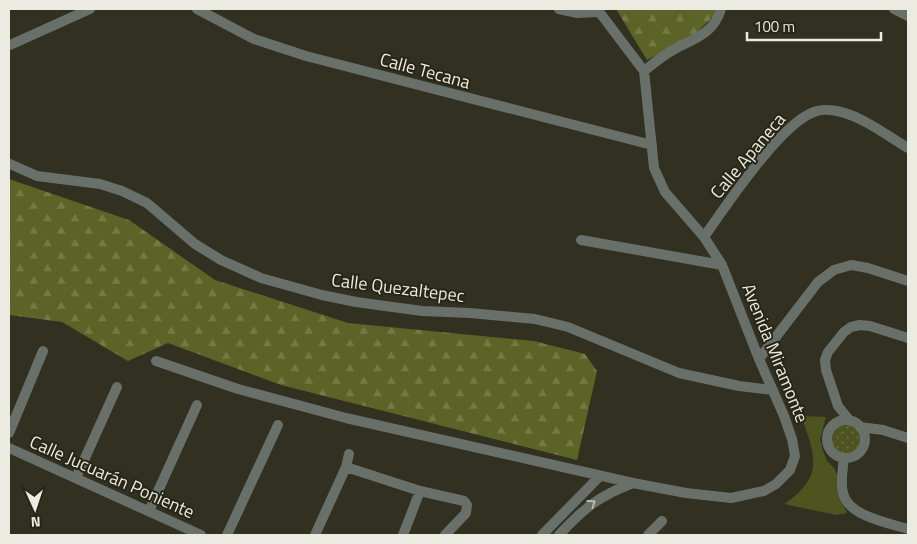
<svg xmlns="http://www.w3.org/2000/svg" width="917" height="544" font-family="'Titillium Web',sans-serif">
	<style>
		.grass { fill: url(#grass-dots) }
		.forest { fill: url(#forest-firs) }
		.park { fill: #4d5420 }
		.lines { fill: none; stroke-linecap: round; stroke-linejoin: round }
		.minor { stroke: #696f69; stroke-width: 10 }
		.oneway { stroke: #b8b9b1 }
		.labels { text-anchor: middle; stroke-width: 4; stroke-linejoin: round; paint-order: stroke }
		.street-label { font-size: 18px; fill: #ecebe1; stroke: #282617 }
	</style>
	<defs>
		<pattern id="grass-dots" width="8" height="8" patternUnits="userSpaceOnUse" patternTransform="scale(1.25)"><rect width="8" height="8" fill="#4d5420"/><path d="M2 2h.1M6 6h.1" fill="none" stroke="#676d40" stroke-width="1.8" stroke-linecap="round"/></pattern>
		<pattern id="forest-firs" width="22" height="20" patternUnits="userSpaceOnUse" patternTransform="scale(1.25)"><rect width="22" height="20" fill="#5b6326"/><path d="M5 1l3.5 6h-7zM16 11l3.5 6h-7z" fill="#737a45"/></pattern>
	</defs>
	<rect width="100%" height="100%" fill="#323021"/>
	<path class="grass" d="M831 439a15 15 0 1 1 30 0a15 15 0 1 1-30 0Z"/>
	<path class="forest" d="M616 9H716L714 16 695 34 647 60Z
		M9 179 129 220 215 280 348 323 534 341 585 354 597 371 577 460 281 385 168 343 128 361 62 322 9 315Z"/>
	<path class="park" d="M801 416 826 417 820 439 823 451 827 461 834 468 837 475 838 494 847 513 836 515 784 504C824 477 816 456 801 416Z"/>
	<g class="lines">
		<path class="minor" d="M197 9 254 39 306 56 652 145
			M559 9 577 13 599 12
			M894 9 908 16
			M10 45 90 9
			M644 71C653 64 662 56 673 50 693 39 714 34 721 9
			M10 164 37 176 100 184 122 191 147 203 195 244 221 260 261 278 322 295 356 302 422 311 470 313 535 319 568 327 679 373 739 386 773 390
			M704 237C726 206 780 124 814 112 820 109 831 110 837 111 862 116 886 135 908 148
			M581 240 722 265
			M759 359 818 282 834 270 851 265 868 268 908 281
			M156 361 238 389 346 418 633 483 686 493 731 498 764 491 776 484 790 470 795 456 792 439 784 416 759 359 722 265 704 237 665 192 654 168 644 71 597 9
			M827 439a19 19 0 1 1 38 0a19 19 0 1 1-38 0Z
			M850 421 838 406 826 370 825 360 828 352 844 332 851 327 860 325 870 326 908 338
			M860 427 883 430 908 438
			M9 433 43 351
			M9 448 201 535
			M844 458C843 469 840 482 843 493 848 516 888 523 908 529
			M346 467 420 491 464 501 467 505 466 513 445 535
			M76 478 117 387
			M149 511 197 405
			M227 535 278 425
			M315 535 346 467 349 454
			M403 535 420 491
			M542 535 600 476
			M559 535C584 508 599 496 633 483
			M648 535 662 521"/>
	</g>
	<defs><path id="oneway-chevron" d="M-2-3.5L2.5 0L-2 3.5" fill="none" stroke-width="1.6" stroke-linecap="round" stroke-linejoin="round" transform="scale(1.25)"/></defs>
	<use class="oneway" href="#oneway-chevron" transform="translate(592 503) rotate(-36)"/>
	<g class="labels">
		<g class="street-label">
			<text transform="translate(425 71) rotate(15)" y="6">Calle Tecana</text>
			<text transform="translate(748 156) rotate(-50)" y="6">Calle Apaneca</text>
			<text transform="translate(398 288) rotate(7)" y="6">Calle Quezaltepec</text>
			<text transform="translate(775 353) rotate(68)" y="6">Avenida Miramonte</text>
			<text transform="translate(112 477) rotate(24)" y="6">Calle Jucuarán Poniente</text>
		</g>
	</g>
	<rect width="917" height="544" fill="none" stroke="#ecebe1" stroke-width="20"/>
	<g transform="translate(35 509) rotate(177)" stroke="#282617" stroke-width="4" paint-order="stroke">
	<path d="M0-4L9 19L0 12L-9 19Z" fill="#ecebe1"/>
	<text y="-8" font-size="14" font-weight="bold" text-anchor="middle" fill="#ecebe1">N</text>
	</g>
	<path d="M747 32v8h134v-8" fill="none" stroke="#ecebe1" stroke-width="2.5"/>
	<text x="754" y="32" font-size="15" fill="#ecebe1" stroke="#282617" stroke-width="4" paint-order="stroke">100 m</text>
</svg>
